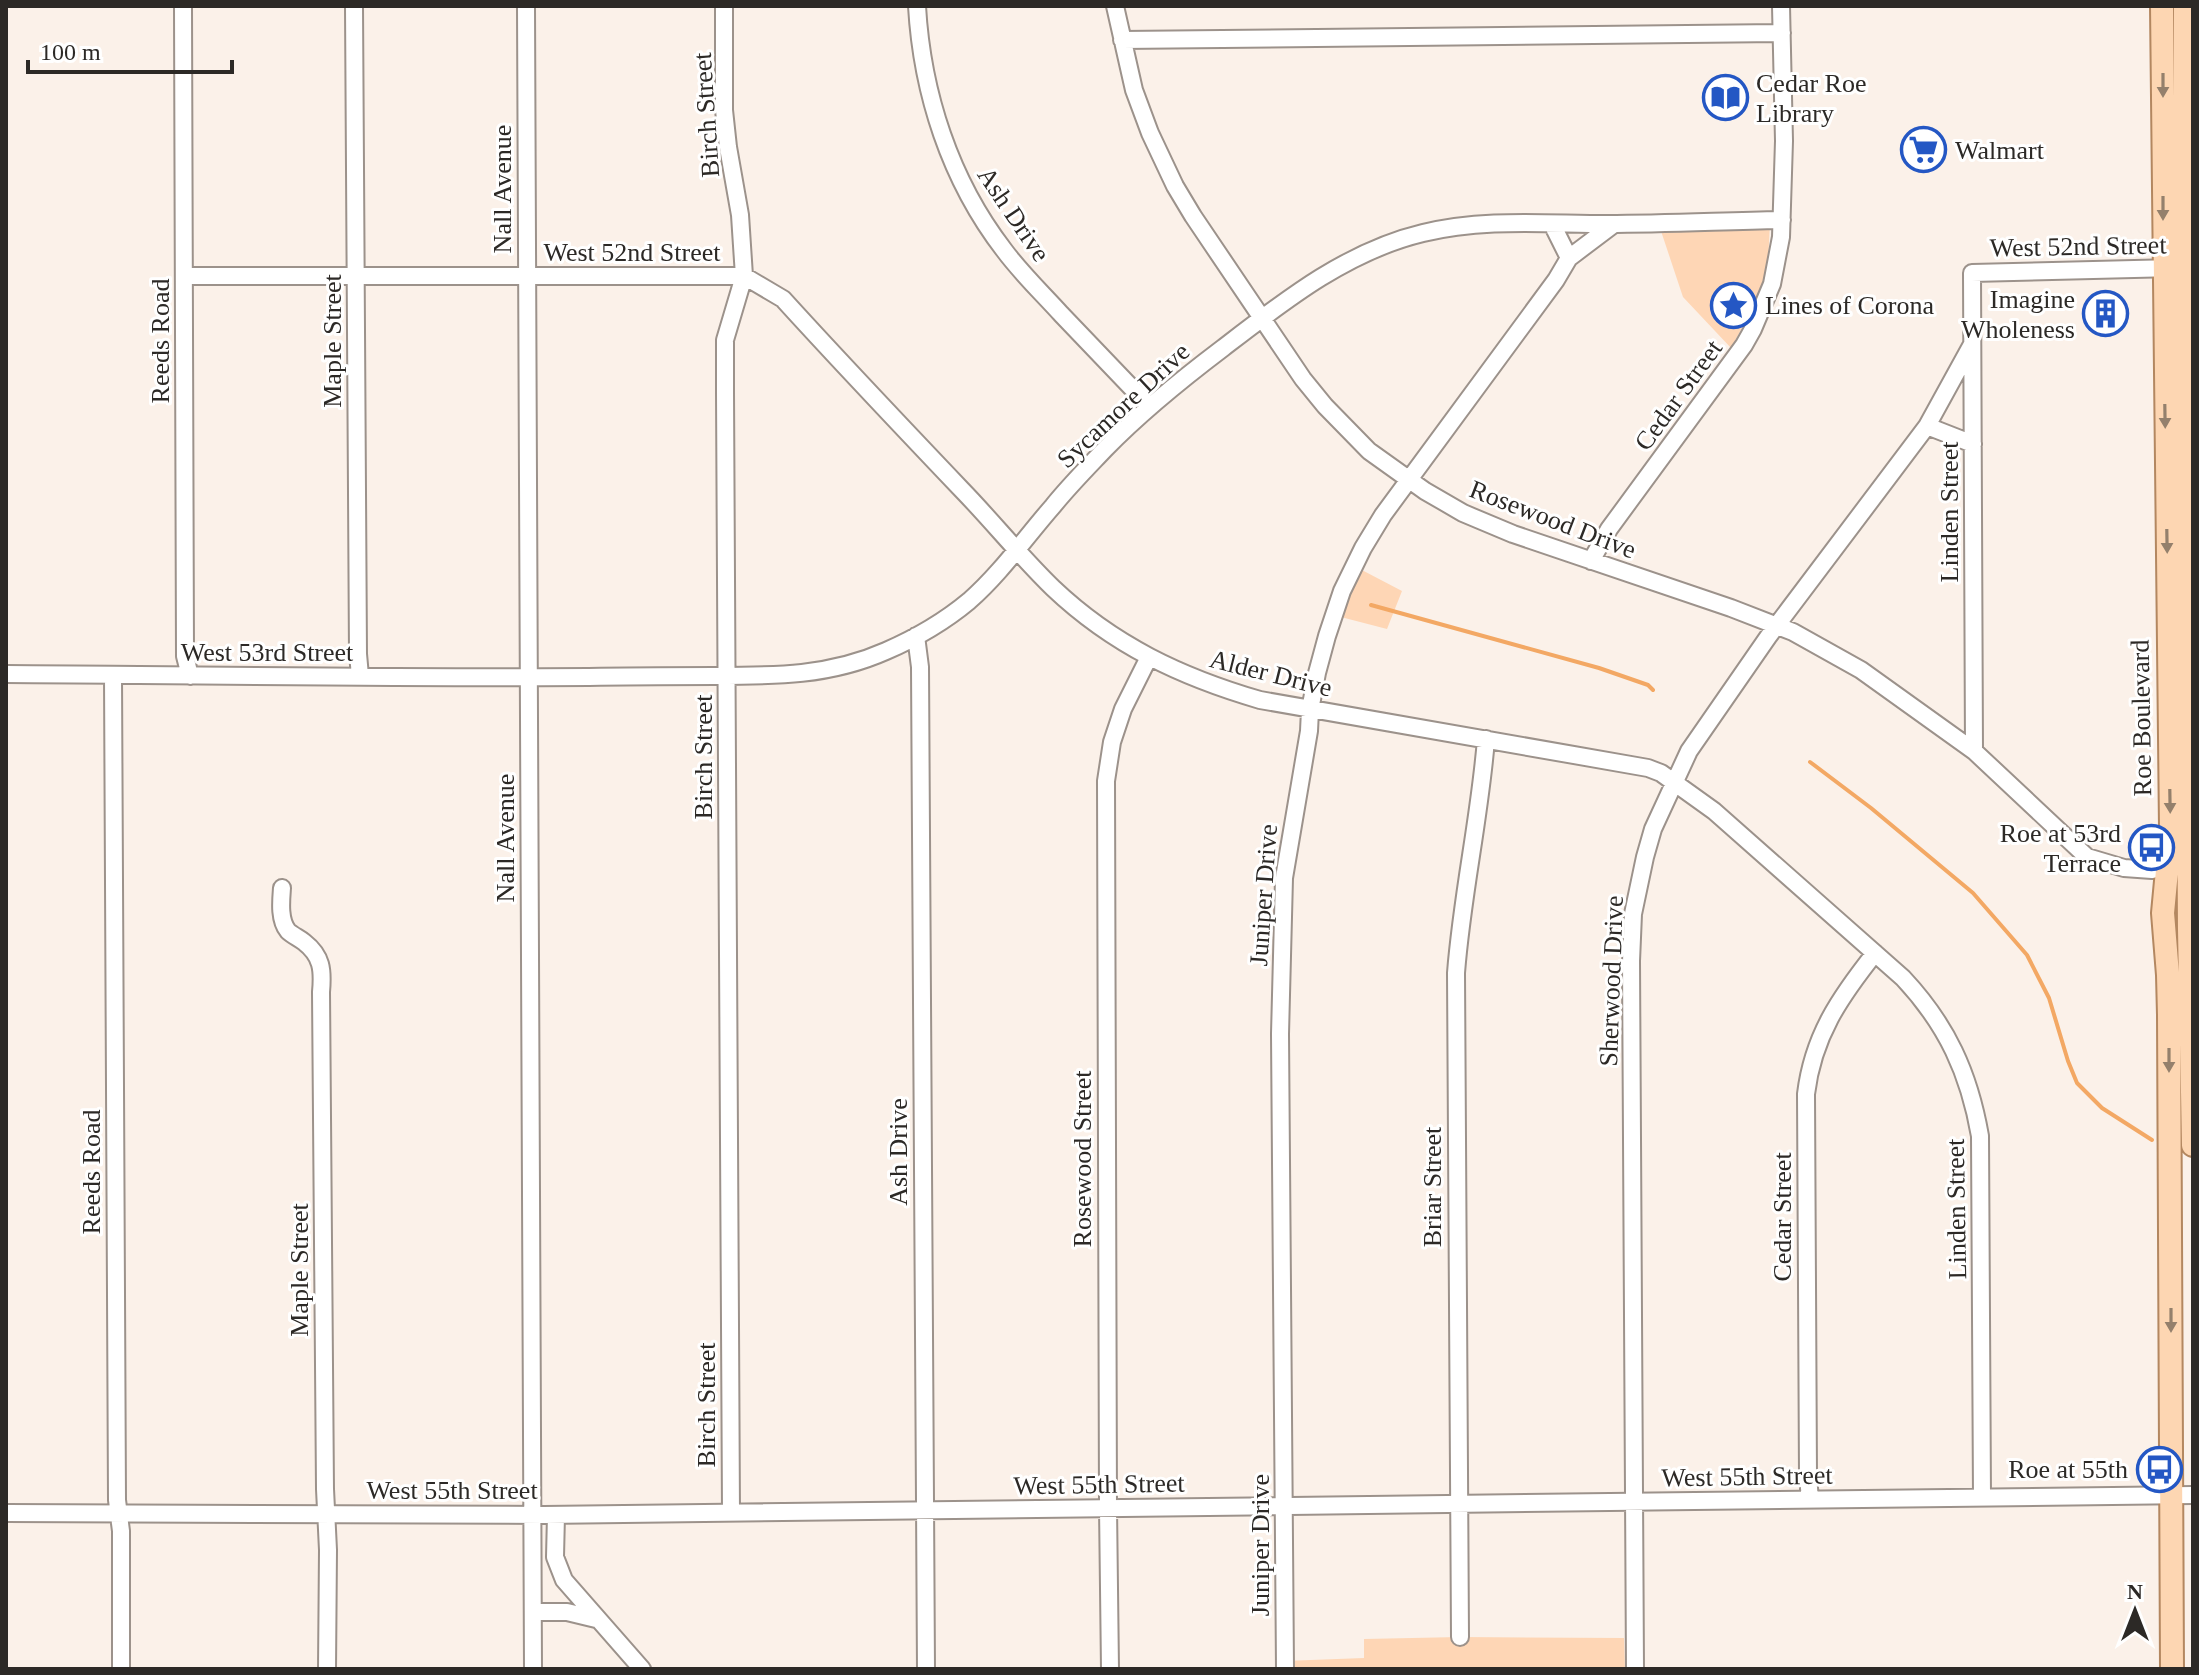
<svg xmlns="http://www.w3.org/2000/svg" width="2199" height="1675" font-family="'Times New Roman',serif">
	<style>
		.green { fill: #fed6b5 }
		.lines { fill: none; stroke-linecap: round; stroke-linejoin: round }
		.stream { stroke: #f3a864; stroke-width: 4 }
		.minor-casing { stroke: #9c928b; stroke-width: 20 }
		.major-casing { stroke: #b38760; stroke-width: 26 }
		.minor { stroke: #fff; stroke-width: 16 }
		.major { stroke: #fdd6b2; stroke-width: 22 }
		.oneway { fill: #94806c }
		.labels { text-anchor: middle; stroke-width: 6; stroke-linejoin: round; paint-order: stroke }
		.poi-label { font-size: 26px; fill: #2c2926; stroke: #fff; text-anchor: start }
		.street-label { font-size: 26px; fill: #2c2926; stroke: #fff }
	</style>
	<rect width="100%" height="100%" fill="#fbf1e9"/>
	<path class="green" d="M1770 223 1767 282 1731 348 1683 297 1659 225Z
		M1358 568 1402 591 1387 629 1337 616Z
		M1460 1637 1624 1638 1625 1669H1285L1284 1661 1364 1658V1639Z"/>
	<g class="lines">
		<path class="stream" d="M1371 605 1599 668 1648 685 1653 690
			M1810 762 1871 808 1973 893 2027 955 2049 998 2068 1061 2077 1083 2102 1108 2152 1140"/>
		<defs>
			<path id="minor" d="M183 6 185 656 190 676
				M354 6 358 654 360 676
				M526 6 533 1669
				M724 6V110L728 147 740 215 744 276 725 340V392L731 1512
				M917 6C922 93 950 180 1004 250 1021 273 1042 293 1061 314 1091 345 1120 376 1150 407
				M1115 6 1134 90 1150 133 1175 186 1193 216 1303 379 1325 406 1369 451 1425 491 1463 513 1513 534 1731 608 1793 632 1861 670 1974 751 2087 857 2124 868 2152 870 2176 864
				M1122 40 1782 33
				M1552 224 1569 258
				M184 276H744L783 299C842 364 902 427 962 490 993 522 1021 557 1053 588 1113 645 1181 677 1260 700L1648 768 1661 773 1714 811 1903 978C1947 1025 1969 1073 1980 1136L1982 1497
				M1927 426 1973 444
				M1591 561 1609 529 1744 345 1753 329 1772 284 1781 237 1784 141 1781 6
				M916 636 920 667 926 1669
				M6 674C200 675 394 678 589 677 631 676 673 676 715 676 775 676 830 676 886 651 916 638 945 621 969 601 1001 573 1025 538 1053 506 1069 486 1087 468 1105 449 1141 412 1182 379 1223 348 1284 301 1347 251 1423 233 1483 218 1546 224 1607 224 1666 224 1724 221 1782 220
				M113 675 117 1500 121 1531V1669
				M1974 751 1972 273 2175 268
				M282 888C281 901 279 920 288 931 292 935 299 938 304 942 322 956 323 970 321 992L325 1489 328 1550 327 1669
				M1810 1500 1808 1476 1806 1094C1813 1036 1840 997 1875 953
				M6 1513 544 1515 2193 1495
				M556 1515 555 1557 564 1580 642 1669
				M534 1612H567L596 1619
				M1460 1637 1456 973C1462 894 1480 817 1486 739
				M1110 1669 1108 1507 1106 781 1112 742 1123 709 1149 657
				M1285 1669 1280 1034 1284 878 1309 731 1310 710 1317 673 1327 636 1342 591 1363 548 1383 515 1556 280 1569 258 1614 224
				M1635 1669 1631 961 1633 914 1645 857 1653 829 1689 751 1768 637 1927 426 1971 346"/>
			<path id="major" d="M2162 6 2171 828 2163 913 2168 975 2169 1015 2172 1669
				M2185 6V268L2189 929 2193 1145"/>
		</defs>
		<use href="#minor" class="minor-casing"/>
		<use href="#major" class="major-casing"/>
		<use href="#minor" class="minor"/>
		<use href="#major" class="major"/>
	</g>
	<defs><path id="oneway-solid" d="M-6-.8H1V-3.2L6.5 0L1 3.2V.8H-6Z" transform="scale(2)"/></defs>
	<g class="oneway">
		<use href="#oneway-solid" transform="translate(2163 85) rotate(90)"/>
		<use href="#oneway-solid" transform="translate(2163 208) rotate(90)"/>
		<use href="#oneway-solid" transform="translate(2165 416) rotate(89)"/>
		<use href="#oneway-solid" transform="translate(2167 541) rotate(89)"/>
		<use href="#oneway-solid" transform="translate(2170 801) rotate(89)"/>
		<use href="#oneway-solid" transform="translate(2169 1060) rotate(90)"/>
		<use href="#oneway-solid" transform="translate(2171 1320) rotate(90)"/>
	</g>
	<defs>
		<symbol id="library-ring" viewBox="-11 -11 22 22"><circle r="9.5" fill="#fff" stroke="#2457c4" stroke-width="1.5"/><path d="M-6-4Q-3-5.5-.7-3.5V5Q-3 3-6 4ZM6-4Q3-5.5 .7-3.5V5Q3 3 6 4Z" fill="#2457c4"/></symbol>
		<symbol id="supermarket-ring" viewBox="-11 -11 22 22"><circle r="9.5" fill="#fff" stroke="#2457c4" stroke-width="1.5"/><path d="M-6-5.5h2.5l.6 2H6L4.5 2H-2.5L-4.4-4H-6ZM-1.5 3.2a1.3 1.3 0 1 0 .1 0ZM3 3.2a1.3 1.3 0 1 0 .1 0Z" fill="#2457c4"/></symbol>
		<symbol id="sight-ring" viewBox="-11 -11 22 22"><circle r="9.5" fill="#fff" stroke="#2457c4" stroke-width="1.5"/><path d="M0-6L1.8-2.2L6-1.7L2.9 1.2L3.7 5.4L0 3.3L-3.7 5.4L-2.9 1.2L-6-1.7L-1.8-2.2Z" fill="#2457c4"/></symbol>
		<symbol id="building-ring" viewBox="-11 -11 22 22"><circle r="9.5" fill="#fff" stroke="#2457c4" stroke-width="1.5"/><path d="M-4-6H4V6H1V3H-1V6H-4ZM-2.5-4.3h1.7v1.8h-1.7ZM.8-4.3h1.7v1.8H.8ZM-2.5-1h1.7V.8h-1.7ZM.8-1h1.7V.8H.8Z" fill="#2457c4"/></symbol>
		<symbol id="bus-ring" viewBox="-11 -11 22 22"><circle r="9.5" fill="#fff" stroke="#2457c4" stroke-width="1.5"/><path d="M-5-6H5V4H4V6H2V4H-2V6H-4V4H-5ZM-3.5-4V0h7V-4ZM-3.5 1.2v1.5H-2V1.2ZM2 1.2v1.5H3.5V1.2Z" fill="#2457c4"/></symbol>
	</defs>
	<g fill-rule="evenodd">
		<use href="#library-ring" x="1700" y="72" width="51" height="51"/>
		<use href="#supermarket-ring" x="1898" y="124" width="51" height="51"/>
		<use href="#sight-ring" x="1708" y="280" width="51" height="51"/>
		<use href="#building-ring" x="2080" y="288" width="51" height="51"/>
		<use href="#bus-ring" x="2126" y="822" width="51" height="51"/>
		<use href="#bus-ring" x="2134" y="1444" width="51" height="51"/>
	</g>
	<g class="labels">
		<g class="poi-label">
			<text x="1756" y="92">Cedar Roe<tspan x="1756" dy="30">Library</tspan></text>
			<text x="1955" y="159">Walmart</text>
			<text x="2075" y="308" text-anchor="end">Imagine<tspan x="2075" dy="30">Wholeness</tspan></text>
			<text x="1765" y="314">Lines of Corona</text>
			<text x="2121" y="842" text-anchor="end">Roe at 53rd<tspan x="2121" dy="30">Terrace</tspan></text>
			<text x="2128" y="1478" text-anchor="end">Roe at 55th</text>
		</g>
		<g class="street-label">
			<text transform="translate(706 115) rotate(-94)" y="9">Birch Street</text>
			<text transform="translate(502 189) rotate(-90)" y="9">Nall Avenue</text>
			<text transform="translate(1014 214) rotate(56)" y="9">Ash Drive</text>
			<text transform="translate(2078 246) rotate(-1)" y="9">West 52nd Street</text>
			<text x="632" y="261">West 52nd Street</text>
			<text transform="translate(160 341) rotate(-90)" y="9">Reeds Road</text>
			<text transform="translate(332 341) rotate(-90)" y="9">Maple Street</text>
			<text transform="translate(1678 395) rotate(-54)" y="9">Cedar Street</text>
			<text transform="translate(1123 405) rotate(-43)" y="9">Sycamore Drive</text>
			<text transform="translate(1949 512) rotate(-90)" y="9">Linden Street</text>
			<text transform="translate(1553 519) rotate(21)" y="9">Rosewood Drive</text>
			<text x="267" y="661">West 53rd Street</text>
			<text transform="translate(1271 673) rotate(14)" y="9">Alder Drive</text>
			<text transform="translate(2141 718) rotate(-91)" y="9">Roe Boulevard</text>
			<text transform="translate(703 757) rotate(-90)" y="9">Birch Street</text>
			<text transform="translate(505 838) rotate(-90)" y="9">Nall Avenue</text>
			<text transform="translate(1263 895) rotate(-86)" y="9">Juniper Drive</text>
			<text transform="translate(1611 981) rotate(-88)" y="9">Sherwood Drive</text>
			<text transform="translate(898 1152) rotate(-90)" y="9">Ash Drive</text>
			<text transform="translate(1082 1159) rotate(-90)" y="9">Rosewood Street</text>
			<text transform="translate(91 1172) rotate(-90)" y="9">Reeds Road</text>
			<text transform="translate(1432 1187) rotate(-90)" y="9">Briar Street</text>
			<text transform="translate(1956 1209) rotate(-91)" y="9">Linden Street</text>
			<text transform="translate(1782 1217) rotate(-90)" y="9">Cedar Street</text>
			<text transform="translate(299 1270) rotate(-90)" y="9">Maple Street</text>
			<text transform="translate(706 1405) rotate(-90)" y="9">Birch Street</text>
			<text transform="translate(1747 1476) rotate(-1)" y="9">West 55th Street</text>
			<text transform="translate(1099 1484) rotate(-1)" y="9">West 55th Street</text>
			<text x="452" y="1499">West 55th Street</text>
			<text transform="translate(1260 1545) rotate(-90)" y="9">Juniper Drive</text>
		</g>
	</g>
	<rect width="2199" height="1675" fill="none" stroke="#2c2926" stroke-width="16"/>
	<g transform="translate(2135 1611)" stroke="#ffffff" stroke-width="6" paint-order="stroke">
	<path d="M0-6L14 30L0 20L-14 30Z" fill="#2c2926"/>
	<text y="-12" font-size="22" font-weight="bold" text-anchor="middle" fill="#2c2926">N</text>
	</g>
	<path d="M28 60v12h204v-12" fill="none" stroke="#2c2926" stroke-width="4"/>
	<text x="40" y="60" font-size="24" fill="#2c2926" stroke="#ffffff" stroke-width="6" paint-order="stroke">100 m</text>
</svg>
